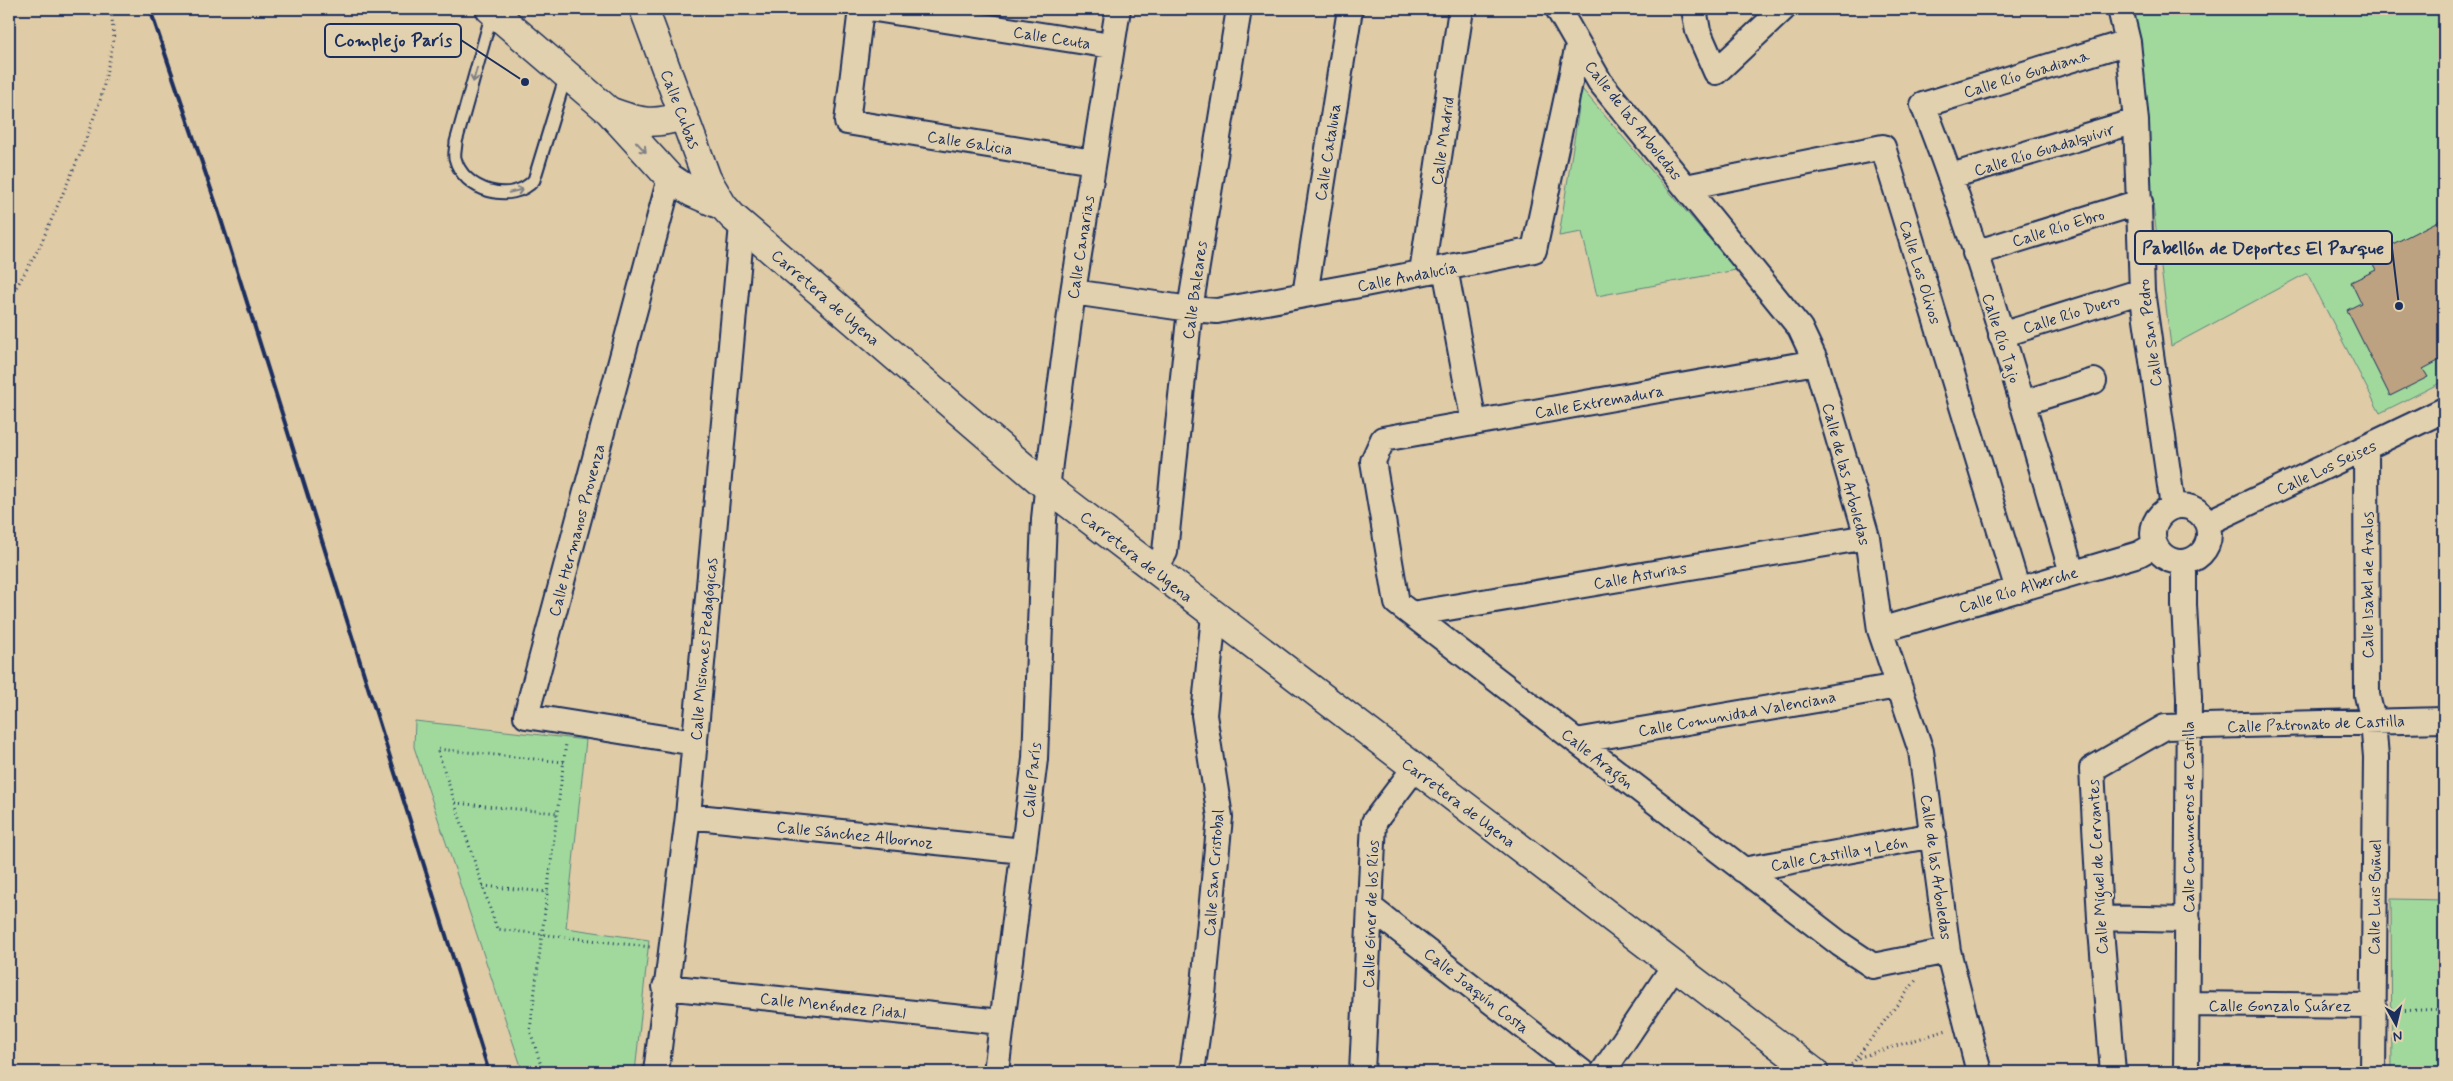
<svg xmlns="http://www.w3.org/2000/svg" width="2453" height="1081" font-family="Mynerve,sans-serif">
	<style>
		.green { fill: #a1d99d; stroke: #5e847e }
		.building { fill: #bda281; stroke: #1b2f5e }
		.lines { fill: none; stroke-linecap: round; stroke-linejoin: round }
		.lane-casing { stroke: #1b2f5e; stroke-width: 15 }
		.street-casing { stroke: #1b2f5e; stroke-width: 28 }
		.secondary-casing { stroke: #1b2f5e; stroke-width: 31 }
		.path { stroke: #1b2f5e; stroke-width: 3; stroke-dasharray: 1 4; stroke-linecap: butt }
		.lane { stroke: #e2d1ae; stroke-width: 11 }
		.street { stroke: #e2d1ae; stroke-width: 24 }
		.secondary { stroke: #e2d1ae; stroke-width: 28 }
		.rail { stroke: #1b2f5e; stroke-width: 4 }
		.oneway { stroke: #7e8086 }
		.labels { text-anchor: middle; stroke-width: 4; stroke-linejoin: round; paint-order: stroke }
		.street-label { font-size: 16px; fill: #1b2f5e; stroke: #e2d1ae }
		.leader { fill: none; stroke: #1b2f5e; stroke-width: 2 }
		.callout-dot { fill: #1b2f5e; stroke: #e2d1ae; stroke-width: 2 }
		.callout { fill: #e2d1ae; stroke: #1b2f5e; stroke-width: 2 }
		.callout-label { font-size: 18px; text-anchor: middle; font-weight: bold; fill: #1b2f5e }
	</style>
	<rect width="100%" height="100%" fill="#dfcba6"/>
	<filter id="ink" filterUnits="userSpaceOnUse"><feTurbulence type="fractalNoise" baseFrequency=".02" numOctaves="2"/><feDisplacementMap in="SourceGraphic" scale="10" xChannelSelector="R" yChannelSelector="G"/><feConvolveMatrix kernelMatrix="1 2 1 2 8 2 1 2 1" color-interpolation-filters="sRGB"/></filter>
	<g filter="url(#ink)">
		<path class="green" d="M2128 9H2444V381L2380 413 2307 273 2171 346Z
			M1582 89 1736 270 1597 296 1582 232 1559 236Z
			M415 721 586 740 566 928 649 940 635 1072H523L414 747Z
			M2391 899 2444 900V1072H2392Z"/>
		<path class="building" d="M2444 218V358L2423 369 2428 377 2390 396 2347 310 2361 303 2351 282 2376 270 2369 256Z"/>
		<g class="lines">
			<defs>
				<path id="lane" d="M492 13 456 142C456 147 454 154 455 158 463 191 512 205 534 180L566 75"/>
				<path id="street" d="M861 9 847 122 1093 162
					M875 9 1111 46
					M1558 9 1600 82 1800 328 1816 362 1867 537 1880 630 1921 751 1948 951 1979 1072
					M1694 9 1698 31 1716 72 1783 9
					M2120 9 2128 42 2136 121 2142 291 2173 507
					M1951 176 2136 121
					M670 178 526 716 695 743
					M1686 187 1883 147 2018 590
					M1975 253 2140 202
					M1445 268 1474 423
					M1422 272 1461 9
					M1073 292 1190 309 1217 311 1365 284 1534 250 1578 45
					M1305 295 1350 9
					M2001 335 2142 291
					M1816 362 1383 439 1373 461 1397 603 1840 944 1873 966 1948 951
					M2022 403 2094 381
					M2366 448 2367 695 2373 721 2376 757 2373 1072
					M2153 534a28 28 0 1 1 56 0a28 28 0 1 1-56 0Z
					M2207 523 2444 410
					M2184 562V605L2189 698 2186 1072
					M1155 570 1165 552 1190 309 1239 9
					M2072 573C2026 416 1983 257 1923 105L2128 42
					M1412 614 1867 537
					M1880 630 2139 554 2155 545
					M1576 741 1898 686
					M688 816 1023 851
					M1743 870 1934 835
					M1371 908 1582 1072
					M2100 918 2188 920
					M665 987 1001 1022
					M2187 1004 2373 1006
					M656 1072 688 816 742 225
					M996 1072 1035 759 1044 519 1050 463 1073 292 1118 9
					M1192 1072 1203 995 1220 817 1204 715 1214 615
					M1362 1072 1374 822 1414 769
					M1603 1072 1674 966
					M2113 1072 2100 918 2092 769 2165 727 2444 720"/>
				<path id="secondary" d="M490 9 609 111 670 178 693 193 723 206
					M644 9 707 179 723 206 733 217 1047 487 1814 1072
					M609 111C638 122 652 126 682 116"/>
			</defs>
			<use href="#lane" class="lane-casing"/>
			<use href="#street" class="street-casing"/>
			<use href="#secondary" class="secondary-casing"/>
			<path class="path" d="M9 300 39 248 81 152 101 98 114 39 111 9
				M564 762 437 749 497 929 650 947
				M455 803 557 813
				M483 886 548 892
				M2395 1011 2444 1009
				M1857 1057 1917 979
				M542 1067 596 1072
				M543 1072 530 1030 566 743
				M1845 1072 1857 1058 1947 1030"/>
			<use href="#lane" class="lane"/>
			<use href="#street" class="street"/>
			<use href="#secondary" class="secondary"/>
			<path class="rail" d="M150 9 218 210 489 1072"/>
		</g>
		<defs><path id="oneway-shaft" d="M-6 0H5M1.5-3L5.5 0L1.5 3" fill="none" stroke-width="1.6" stroke-linecap="round" stroke-linejoin="round" transform="scale(1.25)"/></defs>
		<g class="oneway">
			<use href="#oneway-shaft" transform="translate(475 75) rotate(106)"/>
			<use href="#oneway-shaft" transform="translate(641 147) rotate(47)"/>
			<use href="#oneway-shaft" transform="translate(516 191) rotate(-13)"/>
		</g>
	</g>
	<g class="labels">
		<g class="street-label">
			<text transform="translate(1052 37) rotate(9)" y="6">Calle Ceuta</text>
			<text transform="translate(2026 73) rotate(-17)" y="6">Calle Río Guadiana</text>
			<text transform="translate(681 109) rotate(69)" y="6">Calle Cubas</text>
			<text transform="translate(1634 120) rotate(52)" y="6">Calle de las Arboledas</text>
			<text transform="translate(1442 141) rotate(-82)" y="6">Calle Madrid</text>
			<text transform="translate(970 142) rotate(9)" y="6">Calle Galicia</text>
			<text transform="translate(2044 149) rotate(-17)" y="6">Calle Río Guadalquivir</text>
			<text transform="translate(1327 152) rotate(-81)" y="6">Calle Cataluña</text>
			<text transform="translate(2058 227) rotate(-17)" y="6">Calle Río Ebro</text>
			<text transform="translate(1080 247) rotate(-81)" y="6">Calle Canarias</text>
			<text transform="translate(1921 272) rotate(73)" y="6">Calle Los Olivos</text>
			<text transform="translate(1407 276) rotate(-11)" y="6">Calle Andalucía</text>
			<text transform="translate(1194 290) rotate(-82)" y="6">Calle Baleares</text>
			<text transform="translate(826 297) rotate(41)" y="6">Carretera de Ugena</text>
			<text transform="translate(2071 313) rotate(-17)" y="6">Calle Río Duero</text>
			<text transform="translate(2149 333) rotate(-97)" y="6">Calle San Pedro</text>
			<text transform="translate(2002 338) rotate(72)" y="6">Calle Río Tajo</text>
			<text transform="translate(1599 401) rotate(-10)" y="6">Calle Extremadura</text>
			<text transform="translate(2326 467) rotate(-25)" y="6">Calle Los Seises</text>
			<text transform="translate(1847 474) rotate(75)" y="6">Calle de las Arboledas</text>
			<text transform="translate(576 530) rotate(-75)" y="6">Calle Hermanos Provenza</text>
			<text transform="translate(1137 556) rotate(38)" y="6">Carretera de Ugena</text>
			<text transform="translate(1640 575) rotate(-10)" y="6">Calle Asturias</text>
			<text transform="translate(2367 585) rotate(-90)" y="6">Calle Isabel de Avalos</text>
			<text transform="translate(2018 589) rotate(-17)" y="6">Calle Río Alberche</text>
			<text transform="translate(703 649) rotate(-85)" y="6">Calle Misiones Pedagógicas</text>
			<text transform="translate(1737 713) rotate(-10)" y="6">Calle Comunidad Valenciana</text>
			<text transform="translate(2316 723) rotate(-2)" y="6">Calle Patronato de Castilla</text>
			<text transform="translate(1598 758) rotate(38)" y="6">Calle Aragón</text>
			<text transform="translate(1031 780) rotate(-84)" y="6">Calle París</text>
			<text transform="translate(1459 802) rotate(37)" y="6">Carretera de Ugena</text>
			<text transform="translate(2188 817) rotate(-90)" y="6">Calle Comuneros de Castilla</text>
			<text transform="translate(855 834) rotate(6)" y="6">Calle Sánchez Albornoz</text>
			<text transform="translate(1839 853) rotate(-10)" y="6">Calle Castilla y León</text>
			<text transform="translate(1937 867) rotate(82)" y="6">Calle de las Arboledas</text>
			<text transform="translate(2097 867) rotate(-93)" y="6">Calle Miguel de Cervantes</text>
			<text transform="translate(1213 873) rotate(-86)" y="6">Calle San Cristobal</text>
			<text transform="translate(2374 897) rotate(-89)" y="6">Calle Luis Buñuel</text>
			<text transform="translate(1370 914) rotate(-88)" y="6">Calle Giner de los Ríos</text>
			<text transform="translate(1477 990) rotate(38)" y="6">Calle Joaquín Costa</text>
			<text transform="translate(833 1005) rotate(6)" y="6">Calle Menéndez Pidal</text>
			<text x="2280" y="1011">Calle Gonzalo Suárez</text>
		</g>
	</g>
	<path class="leader" d="M525 82L461 40M2399 306L2392 248"/>
	<g class="callout-dot">
		<circle cx="525" cy="82" r="5"/>
		<circle cx="2399" cy="306" r="5"/>
	</g>
	<g class="callout">
		<rect x="325" y="24" width="136" height="33" rx="5"/>
		<rect x="2135" y="231" width="257" height="33" rx="5"/>
	</g>
	<g class="callout-label">
		<text x="393" y="46">Complejo París</text>
		<text x="2263" y="254">Pabellón de Deportes El Parque</text>
	</g>
	<rect width="2453" height="1081" fill="none" stroke="#e2d1ae" stroke-width="30"/>
	<rect x="15" y="15" width="2423" height="1051" fill="none" stroke="#1b2f5e" stroke-width="2" filter="url(#ink)"/>
	<g transform="translate(2396 1024) rotate(172)" stroke="#e2d1ae" stroke-width="4" paint-order="stroke">
	<path d="M0-4L9 19L0 12L-9 19Z" fill="#1b2f5e"/>
	<text y="-8" font-size="14" font-weight="bold" text-anchor="middle" fill="#1b2f5e">N</text>
	</g>
</svg>
